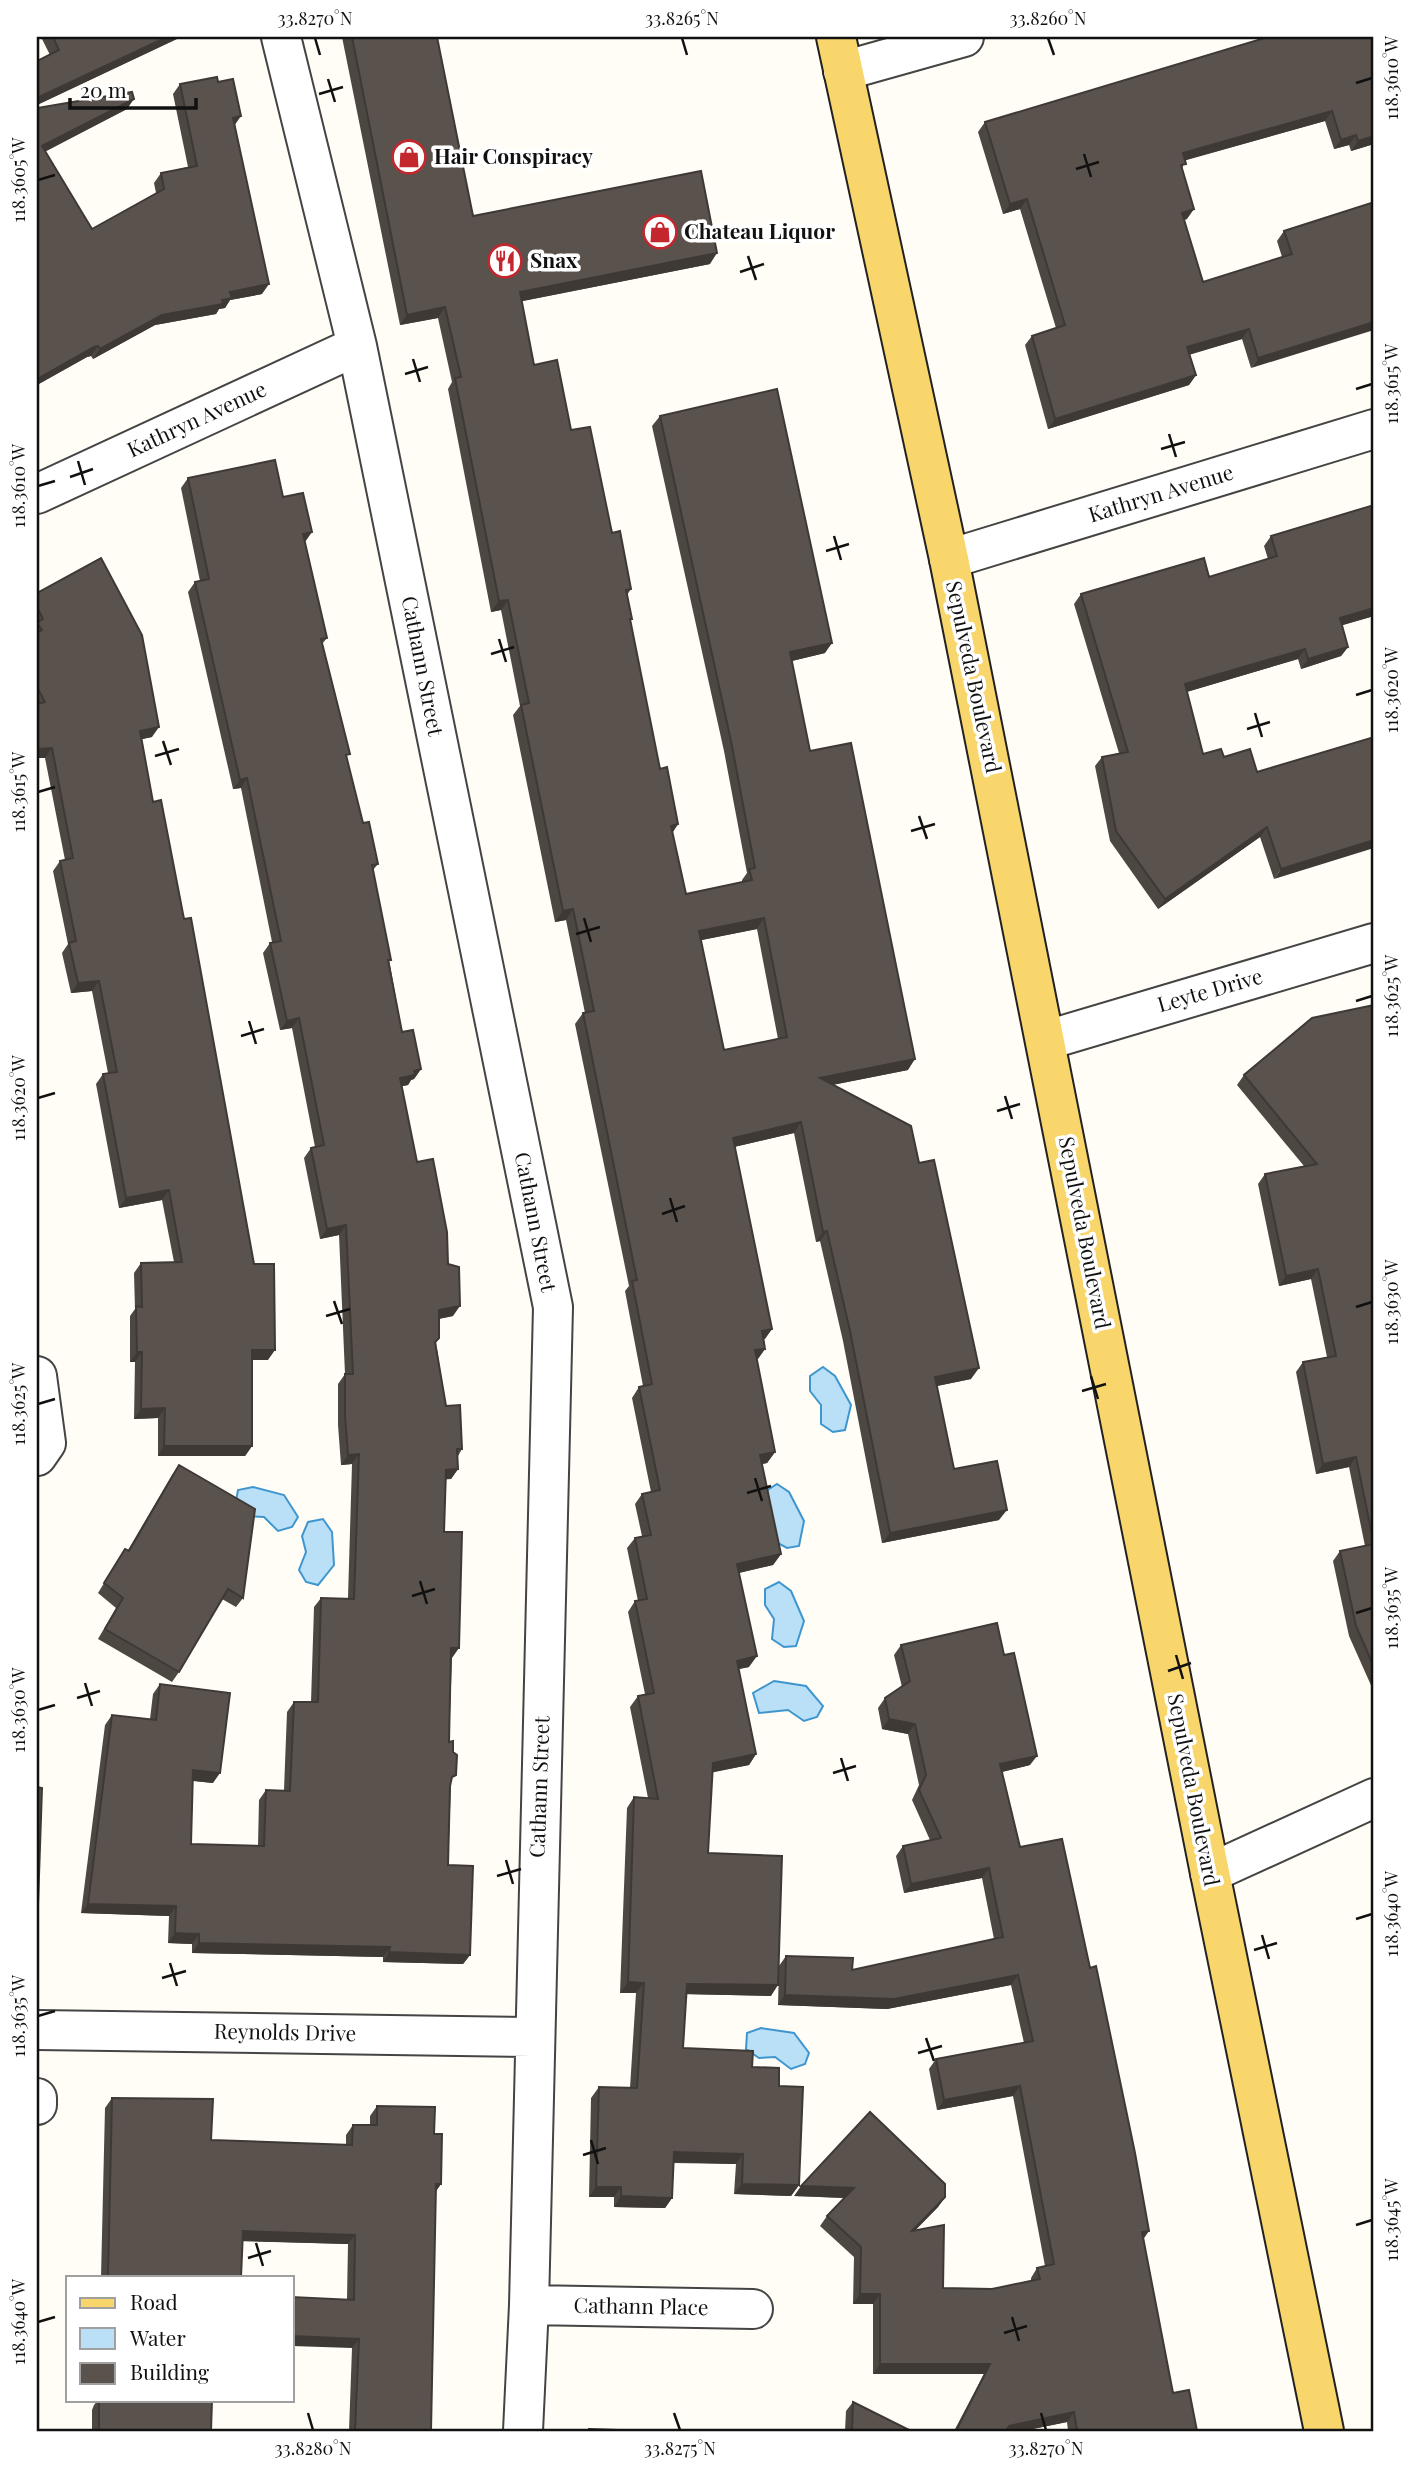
<svg xmlns="http://www.w3.org/2000/svg" width="1411" height="2468" font-family="'Playfair Display',serif">
	<style>
		.water { fill: #b9e0f7; stroke: #3f96cf; stroke-width: 2 }
		.lines { fill: none; stroke-linecap: round; stroke-linejoin: round }
		.street-casing { stroke: #444; stroke-width: 42 }
		.primary-casing { stroke: #222; stroke-width: 42 }
		.street { stroke: #fff; stroke-width: 38 }
		.primary { stroke: #f9d66b; stroke-width: 38 }
		.wall { fill: #4d4742; fill-rule: evenodd }
		.shaded-wall { fill: #3f3936 }
		.building { fill: #5a524d; stroke: #3f3936; stroke-width: 2; fill-rule: evenodd }
		.ticks { fill: none; stroke: #111; stroke-width: 2.5 }
		.labels { text-anchor: middle; stroke-width: 7; stroke-linejoin: round; paint-order: stroke }
		.poi-label { font-size: 21px; font-weight: bold; fill: #111; stroke: #fff; text-anchor: start }
		.street-label { font-size: 21px; fill: #111; stroke: #fff }
		.neatline { fill: none; stroke: #111; stroke-width: 2.5 }
		.ticks-label { font-size: 18px; text-anchor: middle; fill: #111 }
	</style>
	<rect width="100%" height="100%" fill="#fffdf5"/>
	<path class="water" d="M823 1367 835 1376 851 1405 845 1430 833 1432 821 1424V1405L810 1391V1376Z
		M777 1484 789 1492 804 1521 799 1546 787 1548 774 1541V1521L764 1508 763 1493Z
		M253 1487 284 1495 298 1517 292 1527 278 1531 264 1517 246 1516 235 1506 238 1490Z
		M323 1519 332 1532 334 1565 318 1585 306 1582 299 1570 306 1552 302 1536 308 1522Z
		M779 1582 791 1591 804 1621 796 1646 784 1647 772 1639 774 1619 765 1605V1589Z
		M774 1681 806 1686 823 1706 817 1717 804 1721 788 1710 759 1713 753 1693Z
		M761 2028 794 2033 809 2053 805 2064 791 2069 775 2057 759 2058 746 2049 747 2033Z"/>
	<g class="lines">
		<defs>
			<path id="street" d="M281 37 357 346 553 1307 529 2305 523 2431
				M843 71 964 37
				M37 494 357 346
				M949 559 1374 429
				M1047 1040 1374 943
				M37 1376 46 1443 37 1456
				M1210 1873 1374 1798
				M37 2030 533 2037
				M37 2098V2105
				M529 2305 753 2309"/>
			<path id="primary" d="M836 37 949 559 1210 1873 1324 2431"/>
		</defs>
		<use href="#street" class="street-casing"/>
		<use href="#primary" class="primary-casing"/>
		<use href="#street" class="street"/>
		<use href="#primary" class="primary"/>
	</g>
	<path class="wall" d="M41 37H181L37 105V61L50 55Z
		M342 37H437L473 216 710 264 522 301 534 365 571 430 612 533 631 589 627 595 630 622 660 769 678 824 672 833 686 894 742 882V880L747 873 724 751 652 426 660 416 825 653 792 661 810 751 908 1070 832 1085 919 1163 971 1379 937 1386 954 1469 999 1520 882 1543 843 1341 820 1241 816 1242 794 1133 734 1147 772 1329 764 1339 765 1349 757 1359 775 1452 767 1463 762 1464 781 1554 773 1565 739 1573 749 1667 739 1669 756 1754 749 1765 712 1772 708 1853 771 1996 686 1994 683 2048 752 2067 779 2086 799 2185 791 2196 734 2194 736 2164 673 2163 672 2198 665 2208 614 2207V2197H589L591 2098 599 2087 630 2088 636 1993H620L627 1808 634 1797 648 1798 630 1707 638 1696 645 1694 628 1612 635 1601H638L627 1548 635 1538 642 1536 635 1504 642 1494 651 1492 632 1398 639 1387 643 1386 625 1291 629 1286 575 1024 583 1013H585L566 920 555 922 513 715 520 706 501 610 491 612 448 389 452 382 438 318 400 325ZM757 929 778 1039 724 1050 701 940Z
		M1374 37V144L1351 151 1349 145 1334 149 1325 121 1185 160 1182 169 1187 219 1184 220 1203 282 1282 257 1277 241 1284 231 1374 202 1251 368 1242 339 1189 355 1196 375 1189 385 1048 429 1025 345 1032 336 1056 328 1020 209 1003 214 978 132 985 122Z
		M218 82 235 125 262 294 230 300 225 308 219 309 216 314 155 325 93 359 91 356 87 357 37 385V108L127 109 45 151 92 229 156 193 154 183 161 173 188 167 173 94 180 84Z
		M188 478 283 497 305 541 327 638 322 644 347 760 363 823 378 864 373 870 402 1032 421 1069 414 1079 411 1080 408 1085 402 1086 417 1162 448 1264 453 1316 439 1319V1338L436 1343 446 1406 462 1449 458 1456V1469L451 1479H446L444 1532 452 1658 449 1742 451 1783 448 1865 470 1955 463 1964 383 1962V1957L192 1953V1944L168 1943 169 1916 81 1913 105 1725 112 1715 150 1719 153 1694 160 1684 213 1783 193 1781 191 1844 258 1846 259 1800 266 1790H284L287 1712 294 1702H311L314 1607 321 1598H348L352 1464 341 1465 338 1425V1384L345 1374 339 1235 320 1239 304 1158 311 1148 315 1147 292 1028 280 1030 263 953 270 943 272 942 241 788 233 789 188 592 195 582 200 581 181 488Z
		M1374 505V616L1342 625 1348 647 1341 656 1301 669 1298 659 1187 692 1203 754 1224 757 1257 772 1374 737 1274 879 1260 837 1158 909 1110 841 1095 766 1102 757 1119 753 1074 604 1081 594 1209 577 1268 559 1264 546 1271 536Z
		M37 593 152 737 142 739 153 802 268 1360H252V1446L245 1456H158V1418L134 1419 135 1362H130V1316L135 1309 134 1273 141 1263 174 1262 162 1200 119 1208 96 1084 103 1074 108 1073 92 991 71 993 62 953 68 944 53 871 60 861 65 860 45 758H37Z
		M1374 1005V1692L1349 1636 1333 1561 1340 1551 1365 1546 1349 1467 1316 1474 1296 1372 1303 1362 1327 1357 1311 1279 1279 1286 1258 1184 1265 1174 1304 1166 1237 1085 1244 1075Z
		M179 1465 243 1598 236 1607 222 1599 179 1672 172 1682 98 1639 116 1608 98 1593 125 1549 128 1550 172 1475Z
		M901 1645 1030 1765 1002 1772 1020 1847 1143 2240 1173 2393 1197 2431H1068L1067 2422 1023 2431H954L984 2374H873V2304H853L854 2257 820 2226 827 2216 845 2198 794 2196 945 2197 938 2207 915 2230 943 2288 992 2289 1031 2281V2278L1037 2268 1045 2266 1013 2096 937 2110 929 2069 936 2059 1024 2043 1011 1985 887 2009 778 2005 779 1966 786 1956 852 1970 994 1939 982 1878 904 1893 896 1856 903 1846 930 1840 912 1800 919 1785 908 1734 882 1729 878 1708 885 1698 902 1687 894 1655Z
		M112 2098 211 2140 346 2145V2135L353 2125H370V2116L377 2106 434 2134 441 2184 435 2192 431 2431H349L352 2348 347 2299 348 2244 243 2241 241 2277H101L105 2108Z
		M98 2400H212L211 2431H92V2410L94 2405Z
		M853 2402 911 2431H845L846 2411Z"/>
	<path class="shaded-wall" d="M167 37H181L37 105V98Z
		M134 99 127 109 37 156 42 146Z
		M1332 111 1325 121 1176 163 1183 153Z
		M241 116 234 126 233 118Z
		M1356 135 1349 145 1334 149 1341 140Z
		M1374 136V144L1351 151 1358 141Z
		M1027 199 1020 209 1003 214 1010 204Z
		M1194 209 1187 219 1175 222 1182 213Z
		M717 253 710 264 513 303 520 292Z
		M269 284 262 294 230 300 225 308 219 309 216 314 155 325 93 359 100 349 162 315 230 292Z
		M445 307 438 318 400 325 407 315Z
		M1374 322V330L1251 368 1258 358Z
		M1249 329 1242 339 1180 357 1187 347Z
		M98 346 91 356 87 357 37 385V379L94 347Z
		M1196 375 1189 385 1048 429 1055 419Z
		M312 532 305 542 303 534Z
		M508 600 501 610 491 612 499 601Z
		M1374 608V616L1333 628 1340 618Z
		M832 643 825 653 783 663 790 652Z
		M1348 647 1341 656 1301 669 1308 659Z
		M1305 649 1298 659 1179 694 1185 684Z
		M159 727 152 737 133 741 140 731Z
		M52 748 45 758H37V749Z
		M247 778 241 788 233 789 240 780Z
		M678 824 671 835V826Z
		M1267 827 1260 837 1158 909 1165 899Z
		M1374 840V848L1274 879 1281 869Z
		M573 909 566 920 555 922 563 911Z
		M764 918 757 929 692 942 699 931Z
		M99 981 92 991 71 993 78 983Z
		M299 1018 292 1028 280 1030 287 1021Z
		M915 1059 908 1070 812 1089 820 1078Z
		M421 1069 414 1079 411 1080 408 1085 393 1088 400 1078 414 1071Z
		M801 1122 794 1133 725 1149 733 1138Z
		M169 1190 162 1200 119 1208 126 1198Z
		M346 1225 339 1235 320 1239 327 1229Z
		M827 1231 820 1241 816 1242 823 1232Z
		M1318 1269 1311 1279 1279 1286 1286 1276Z
		M460 1306 453 1316 432 1320 439 1310Z
		M772 1329 765 1339 755 1341 762 1331Z
		M765 1349 758 1359 748 1361 755 1350Z
		M252 1350H275L268 1360H245Z
		M137 1352H142L135 1362H130Z
		M979 1368 971 1379 927 1388 935 1377Z
		M165 1408 158 1418 134 1419 141 1409Z
		M164 1446H252L245 1456H158Z
		M775 1452 767 1463 753 1466 760 1455Z
		M359 1454 352 1464 341 1465 348 1455Z
		M1356 1457 1349 1467 1316 1474 1323 1464Z
		M458 1469 451 1479 439 1480 446 1470Z
		M1007 1510 999 1520 882 1543 890 1533Z
		M781 1554 773 1565 730 1575 737 1564Z
		M451 1648H459L452 1658H444Z
		M757 1656 749 1667 729 1671 737 1661Z
		M889 1719 915 1724 908 1734 882 1729Z
		M756 1754 749 1765 705 1774 713 1763Z
		M1037 1756 1030 1765 993 1774 1000 1764Z
		M193 1770 220 1773 213 1783 186 1780Z
		M989 1868 982 1878 904 1893 911 1884Z
		M88 1904 176 1906 169 1916 81 1913Z
		M175 1933 199 1934 192 1944 168 1943Z
		M199 1943 390 1947 383 1957 192 1953Z
		M389 1952 470 1955 463 1964 383 1962Z
		M1018 1975 1011 1985 887 2009 778 2005 785 1995Z
		M628 1982 644 1983 636 1993H620Z
		M687 1984 778 1985 771 1996 680 1994Z
		M1020 2086 1013 2096 937 2110 944 2100Z
		M674 2152 743 2154 736 2164 666 2162Z
		M436 2184H441L434 2194Z
		M742 2184 799 2185 791 2196 734 2194Z
		M801 2186 854 2188 847 2198 794 2196Z
		M596 2187H621L614 2197H589Z
		M621 2196 672 2198 665 2208 614 2207Z
		M945 2197 938 2207 905 2241 912 2231Z
		M243 2231 355 2235 348 2244 236 2241Z
		M1149 2231 1142 2241V2232Z
		M860 2294H880L873 2304H853Z
		M292 2336 359 2339 352 2348 292 2346Z
		M880 2364H990L984 2374H873Z
		M1074 2412 1067 2422 1023 2431H1005L1009 2426Z"/>
	<path class="building" d="M53 37H167L37 98V61L59 50Z
		M352 37H437L473 216 701 171 717 253 520 292 534 365 557 360 571 430 590 427 612 533 620 531 631 589 626 590 632 619H630L660 769 667 767 678 824 671 826 686 894 752 880 749 869 755 868 731 741 660 416 777 389 832 643 790 652 810 751 851 743 915 1059 820 1078 911 1126 919 1163 934 1160 979 1368 935 1377 954 1469 997 1461 1007 1510 890 1533 850 1331 827 1231 823 1232 801 1122 733 1138 772 1329 762 1331 765 1349 755 1350 775 1452 760 1455 781 1554 737 1564 757 1656 737 1661 756 1754 713 1763 708 1853 782 1856 778 1985 687 1984 683 2048 753 2051 752 2067 779 2068V2086L803 2087 799 2185 742 2184 743 2154 674 2152 672 2198 621 2196V2187H596L599 2087 637 2088 644 1983 628 1982 634 1797 658 1799 638 1696 654 1693 635 1601 647 1599 635 1538 651 1535 642 1494 660 1490 639 1387 652 1384 632 1281 637 1280 583 1013 594 1011 573 909 563 911 521 705 529 703 508 600 499 601 455 378 461 377 445 307 407 315ZM764 918 787 1037 724 1050 699 931Z
		M1268 37H1374V136L1358 141 1356 135 1341 140 1332 111 1183 153 1186 164 1181 165 1194 209 1182 213 1203 282 1292 254 1284 231 1374 202V322L1258 358 1249 329 1187 347 1196 375 1055 419 1032 336 1065 325 1027 199 1010 204 985 122Z
		M217 77 218 82 233 79 241 116 233 118 269 284 230 292 232 298 222 300 223 304 162 315 100 349 98 346 94 347 37 379V108L132 92 134 99 42 146 92 229 164 189 161 173 197 166 180 84Z
		M275 460 283 497 303 493 312 532 303 534 327 638 321 639 350 754 346 755 363 823 369 822 378 864 372 865 391 960H388L402 1032 413 1030 421 1069 414 1071 415 1075 400 1078 417 1162 433 1159 447 1232 448 1264 459 1267 460 1306 439 1310V1338L435 1342 446 1406 460 1405 462 1449H457L458 1469 446 1470 444 1532H462L459 1648H451L449 1742 453 1741V1752L457 1755 456 1775 452 1777 450 1786 448 1865 473 1866 470 1955 389 1952 390 1947 199 1943V1934L175 1933 176 1906 88 1904 112 1715 156 1720 160 1684 230 1693 220 1773 193 1770 191 1844 264 1846 266 1790 290 1791 294 1702H318L321 1598 354 1599 359 1454 348 1455 345 1415V1374H353L346 1225 327 1229 311 1148 324 1145 299 1018 287 1021 270 943 281 941 247 778 240 780 195 582 209 579 188 478Z
		M1374 505V608L1340 618 1348 647 1308 659 1305 649 1185 684 1203 754 1221 749 1224 757 1250 749 1257 772 1374 737V840L1281 869 1267 827 1165 899 1116 831 1102 757 1128 752 1081 594 1204 558 1209 577 1277 556 1271 536Z
		M101 558 142 635 159 727 140 731 153 802 161 800 184 919 191 918 254 1264H274L275 1350H252V1446H164L165 1408 141 1409 142 1352H137L136 1306 142 1307 141 1263 182 1262 169 1190 126 1198 103 1074 117 1072 99 981 78 983 69 943 76 941 60 861 73 858 52 748 37 749V704L45 702 37 687V633L42 630 37 623 43 619 37 607V593Z
		M1374 1005V1667L1356 1626 1340 1551 1374 1544 1356 1457 1323 1464 1303 1362 1336 1356 1318 1269 1286 1276 1265 1174 1317 1164 1244 1075 1312 1018Z
		M179 1465 255 1509 243 1598 228 1589 179 1672 105 1629 123 1598 104 1583 125 1549 129 1551Z
		M997 1623 1004 1655 1014 1653 1037 1756 1000 1764 1020 1847 1062 1839 1090 1968 1096 1966 1135 2153 1149 2231 1142 2232 1173 2393 1189 2390 1197 2431H1077L1074 2412 1009 2426 1006 2431H956L990 2364H880V2294H860L861 2247 827 2216 854 2188 801 2186 870 2112 945 2184V2197L912 2231 944 2225 943 2288 992 2289 1040 2279 1037 2268 1054 2264 1020 2086 944 2100 936 2059 1033 2041 1018 1975 894 1999 785 1995 786 1956 853 1958 852 1970 1003 1937 989 1868 911 1884 903 1846 941 1838 919 1790 926 1775 915 1724 889 1719 885 1698 910 1681 901 1645Z
		M37 1787 42 1788 37 1934Z
		M112 2098 213 2099 211 2140 352 2145 353 2125H377V2106L435 2107 434 2134H442L441 2184H436L431 2431H355L359 2339 292 2336V2297L354 2300 355 2235 243 2231 241 2277H108Z
		M99 2400H212L211 2431H99Z
		M853 2402 911 2431H852Z
		M589 2429 648 2431H589Z"/>
	<path class="ticks" d="M315 38 320 55M682 38 687 55M1048 38 1054 55M328 79 335 102M1356 83 1372 78M319 94 343 87M1084 154 1091 177M1076 169 1099 162M38 180 55 175M748 256 756 280M740 272 764 264M413 359 420 382M405 374 428 367M1356 389 1372 384M1169 434 1176 457M1161 449 1185 442M78 461 85 485M70 477 93 469M38 486 55 481M834 536 841 560M826 551 849 544M499 639 506 662M491 654 514 647M1356 695 1372 690M1255 713 1262 737M1247 729 1270 722M163 741 171 765M155 756 179 749M38 792 55 787M919 816 927 839M911 831 935 824M584 918 591 942M576 934 600 927M1356 1001 1372 996M249 1021 256 1044M241 1036 264 1029M1005 1096 1012 1119M38 1098 55 1093M997 1111 1020 1104M670 1198 677 1222M662 1214 685 1206M334 1301 342 1324M1356 1307 1372 1302M326 1316 350 1309M1091 1376 1098 1399M1082 1391 1106 1384M38 1404 55 1399M755 1478 762 1501M747 1493 771 1486M420 1581 427 1604M412 1596 435 1589M1356 1613 1372 1608M1176 1655 1183 1679M1168 1671 1191 1663M85 1683 92 1706M77 1698 100 1691M38 1710 55 1705M841 1758 848 1781M833 1773 856 1766M506 1860 513 1884M497 1876 521 1869M1356 1919 1372 1914M1262 1935 1269 1959M1254 1950 1277 1943M170 1963 177 1986M162 1978 186 1971M38 2016 55 2011M926 2038 934 2061M918 2053 942 2046M591 2140 598 2164M583 2155 606 2148M1356 2225 1372 2220M256 2243 263 2266M248 2258 271 2251M1012 2317 1019 2341M38 2322 55 2317M1004 2333 1027 2326M308 2413 313 2430M674 2413 680 2430M1041 2413 1046 2430"/>
	<defs>
		<symbol id="shop-ring" viewBox="-11 -11 22 22"><circle r="9.5" fill="#fff" stroke="#c4262e" stroke-width="1.5"/><path d="M-5-2.5h2.3a2.7 3.5 0 0 1 5.4 0H5L5.5 6h-11ZM-1.5-2.5h3a1.5 2.3 0 0 0-3 0Z" fill="#c4262e"/></symbol>
		<symbol id="restaurant-ring" viewBox="-11 -11 22 22"><circle r="9.5" fill="#fff" stroke="#c4262e" stroke-width="1.5"/><path d="M-5-6h1v4h1v-4h1v4h1v-4h1v5L-1.5 .5V6h-2V.5L-5-1ZM5-6V6H3V1.5H1.5Q1.5-4 5-6Z" fill="#c4262e"/></symbol>
	</defs>
	<g fill-rule="evenodd">
		<use href="#shop-ring" x="390" y="138" width="38" height="38"/>
		<use href="#shop-ring" x="641" y="213" width="38" height="38"/>
		<use href="#restaurant-ring" x="486" y="242" width="38" height="38"/>
	</g>
	<g class="labels">
		<g class="poi-label">
			<text x="434" y="164">Hair Conspiracy</text>
			<text x="684" y="239">Chateau Liquor</text>
			<text x="530" y="268">Snax</text>
		</g>
		<g class="street-label">
			<text transform="translate(197 420) rotate(-25)" y="7">Kathryn Avenue</text>
			<text transform="translate(1161 494) rotate(-17)" y="7">Kathryn Avenue</text>
			<text transform="translate(422 666) rotate(79)" y="7">Cathann Street</text>
			<text transform="translate(973 677) rotate(78)" y="7">Sepulveda Boulevard</text>
			<text transform="translate(1210 991) rotate(-16)" y="7">Leyte Drive</text>
			<text transform="translate(535 1222) rotate(79)" y="7">Cathann Street</text>
			<text transform="translate(1084 1233) rotate(79)" y="7">Sepulveda Boulevard</text>
			<text transform="translate(540 1787) rotate(-88)" y="7">Cathann Street</text>
			<text transform="translate(1193 1790) rotate(79)" y="7">Sepulveda Boulevard</text>
			<text transform="translate(285 2033) rotate(1)" y="7">Reynolds Drive</text>
			<text transform="translate(641 2307) rotate(1)" y="7">Cathann Place</text>
		</g>
	</g>
	<rect width="1411" height="2468" fill="none" stroke="#ffffff" stroke-width="77"/>
	<rect x="66" y="2276" width="228" height="126" fill="#ffffff" stroke="#a0a0a0" stroke-width="2"/>
	<rect x="80" y="2298" width="35" height="10" fill="#f9d66b" stroke="#a0a0a0" stroke-width="2"/>
	<text x="130" y="2310" font-size="21" fill="#111111">Road</text>
	<rect x="80" y="2328" width="35" height="21" fill="#b9e0f7" stroke="#a0a0a0" stroke-width="2"/>
	<text x="130" y="2346" font-size="21" fill="#111111">Water</text>
	<rect x="80" y="2363" width="35" height="21" fill="#5a524d" stroke="#a0a0a0" stroke-width="2"/>
	<text x="130" y="2380" font-size="21" fill="#111111">Building</text>
	<path d="M70 98v10h126v-10" fill="none" stroke="#111111" stroke-width="3.5"/>
	<text x="80" y="98" font-size="21" fill="#111111" stroke="#ffffff" stroke-width="5" paint-order="stroke">20 m</text>
	<rect x="38" y="38" width="1334" height="2392" class="neatline"/>
	<g class="ticks-label">
		<text x="315" y="25">33.8270°N</text>
		<text x="682" y="25">33.8265°N</text>
		<text x="1048" y="25">33.8260°N</text>
		<text transform="translate(1392 78) rotate(-90)" y="6">118.3610°W</text>
		<text transform="translate(19 180) rotate(-90)" y="6">118.3605°W</text>
		<text transform="translate(1392 384) rotate(-90)" y="6">118.3615°W</text>
		<text transform="translate(19 486) rotate(-90)" y="6">118.3610°W</text>
		<text transform="translate(1392 690) rotate(-90)" y="6">118.3620°W</text>
		<text transform="translate(19 792) rotate(-90)" y="6">118.3615°W</text>
		<text transform="translate(1392 996) rotate(-90)" y="6">118.3625°W</text>
		<text transform="translate(19 1098) rotate(-90)" y="6">118.3620°W</text>
		<text transform="translate(1392 1302) rotate(-90)" y="6">118.3630°W</text>
		<text transform="translate(19 1404) rotate(-90)" y="6">118.3625°W</text>
		<text transform="translate(1392 1608) rotate(-90)" y="6">118.3635°W</text>
		<text transform="translate(19 1710) rotate(-90)" y="6">118.3630°W</text>
		<text transform="translate(1392 1914) rotate(-90)" y="6">118.3640°W</text>
		<text transform="translate(19 2016) rotate(-90)" y="6">118.3635°W</text>
		<text transform="translate(1392 2220) rotate(-90)" y="6">118.3645°W</text>
		<text transform="translate(19 2322) rotate(-90)" y="6">118.3640°W</text>
		<text x="313" y="2455">33.8280°N</text>
		<text x="680" y="2455">33.8275°N</text>
		<text x="1046" y="2455">33.8270°N</text>
	</g>
</svg>
